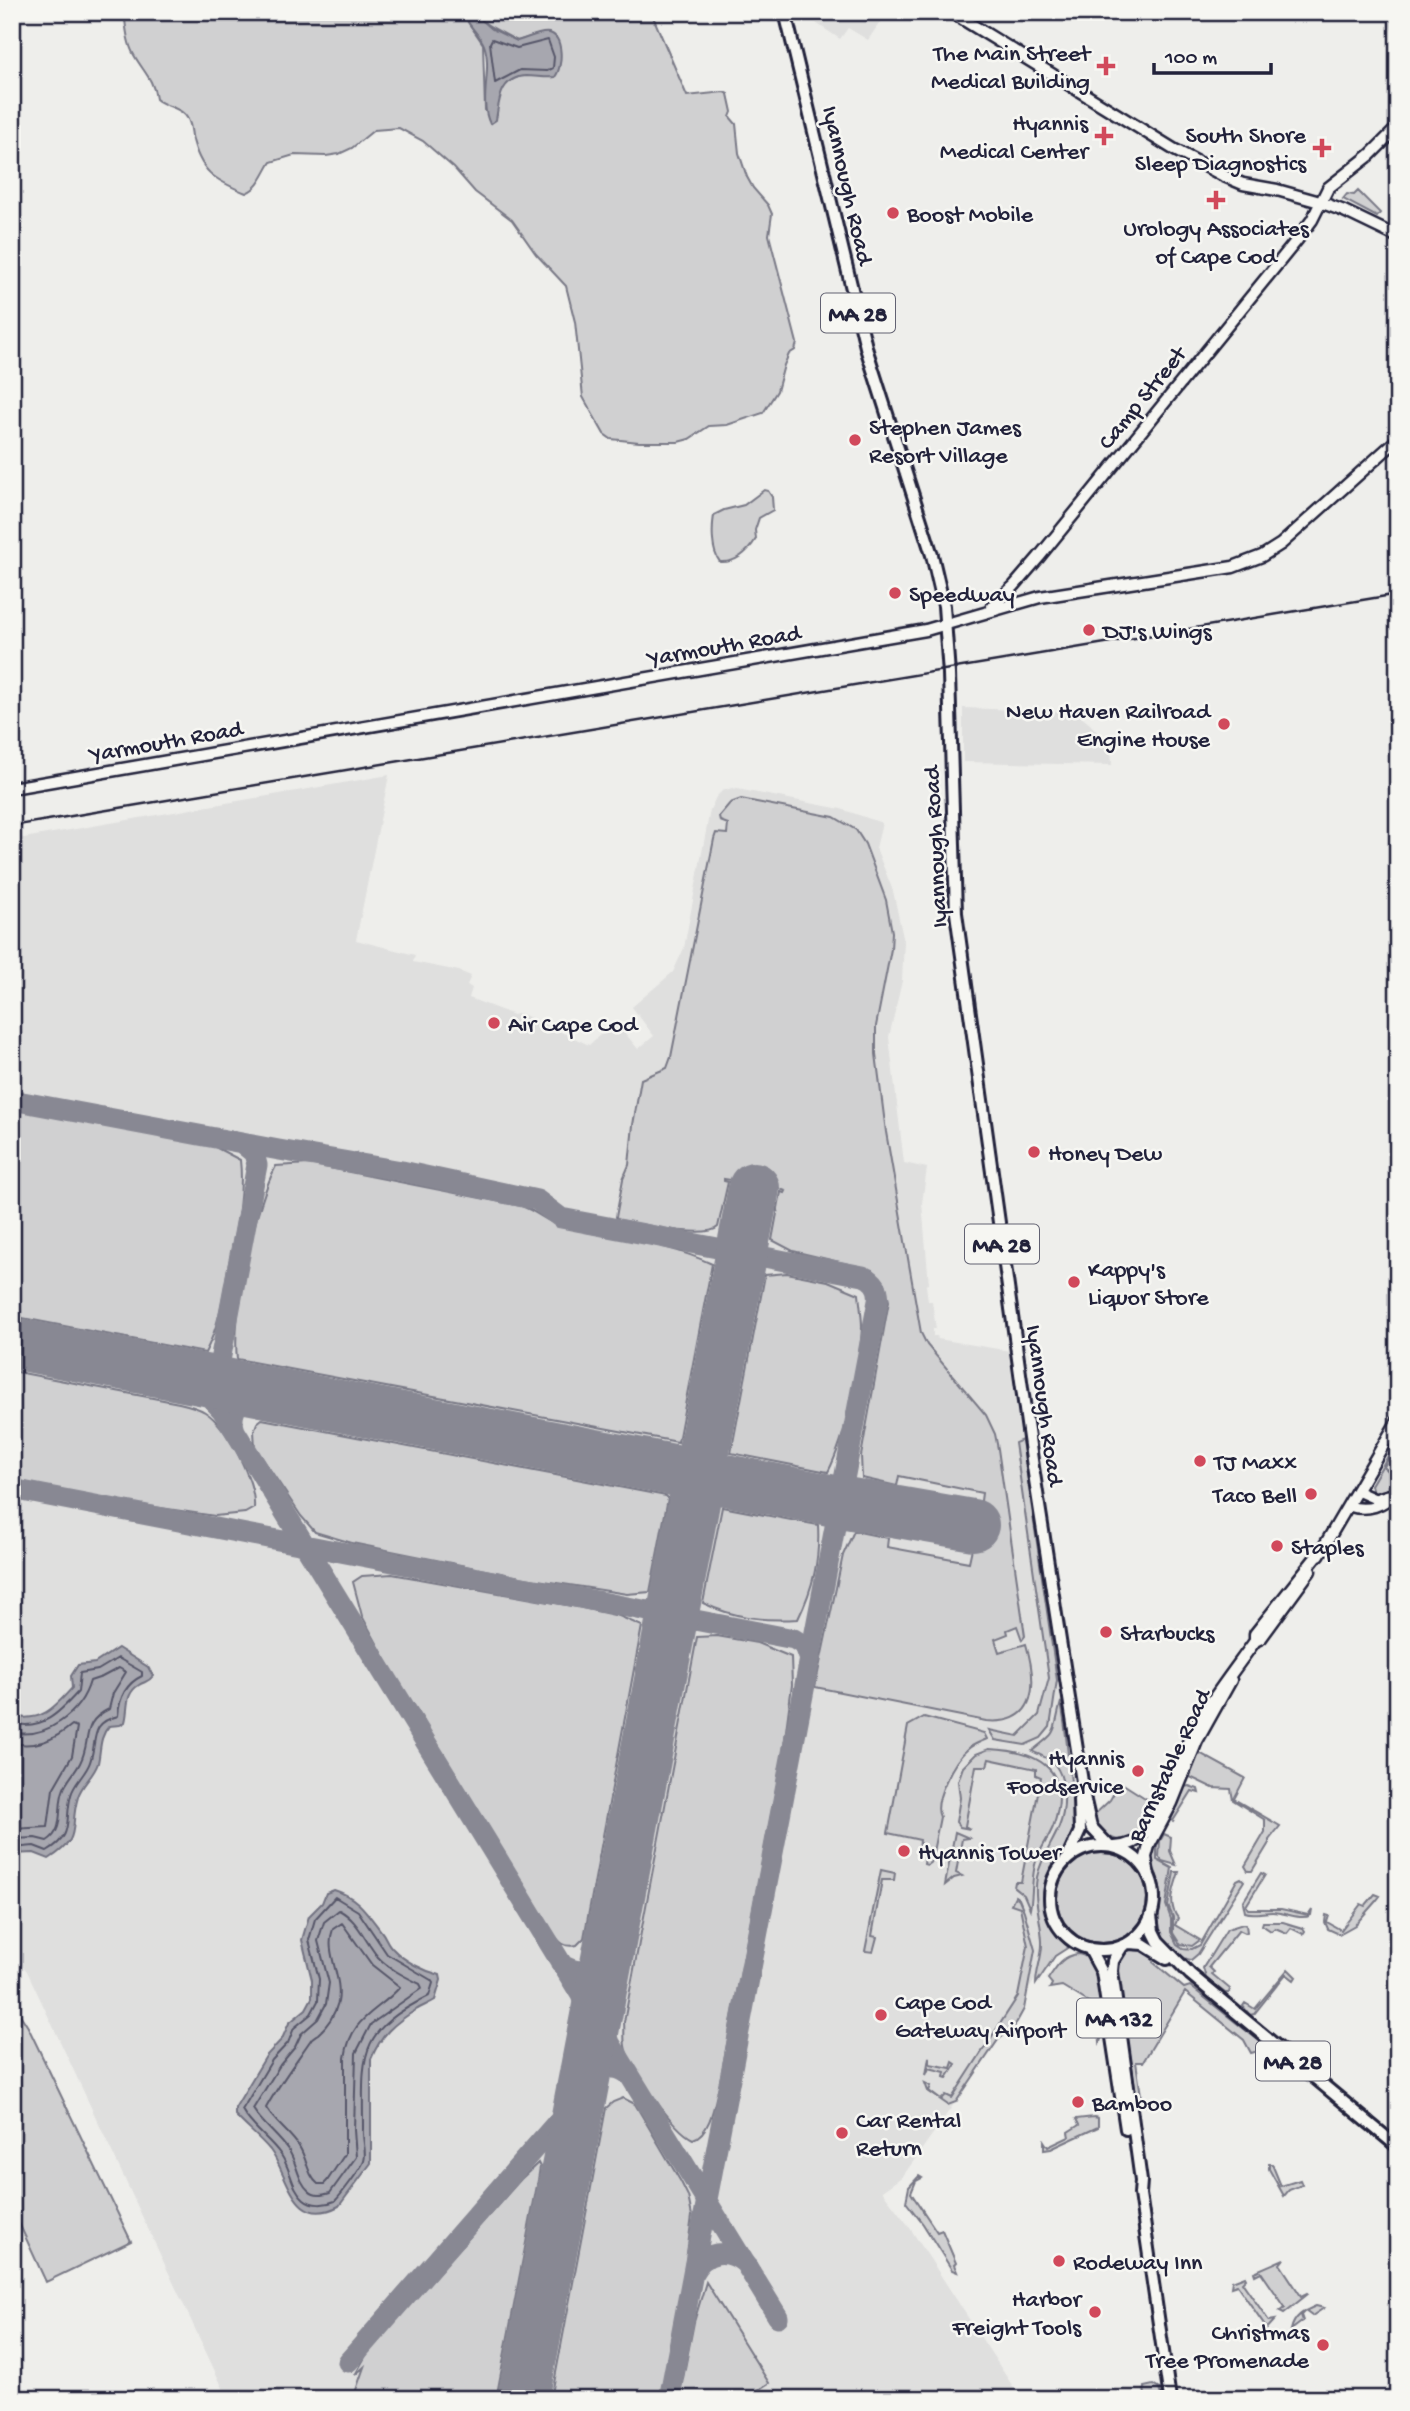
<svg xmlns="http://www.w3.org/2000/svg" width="1410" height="2411" font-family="'Gochi Hand',sans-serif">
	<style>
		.built { fill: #dfdfde }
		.green { fill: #d0d0d1; stroke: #797986; stroke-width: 2; fill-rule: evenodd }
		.water { fill: #a7a7af; stroke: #727281; stroke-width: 2 }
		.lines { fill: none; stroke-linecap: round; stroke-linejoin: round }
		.shore { stroke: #575769; stroke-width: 2 }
		.taxiway { stroke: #888893; stroke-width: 21 }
		.runway { stroke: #888893; stroke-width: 52 }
		.tertiary-casing { stroke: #22223b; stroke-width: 14 }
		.secondary-casing { stroke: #22223b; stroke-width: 15 }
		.primary-casing { stroke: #22223b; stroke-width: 16 }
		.tertiary { stroke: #f6f6f2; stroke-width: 9 }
		.secondary { stroke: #f6f6f2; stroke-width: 10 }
		.primary { stroke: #f6f6f2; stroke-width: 10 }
		.rail { stroke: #22223b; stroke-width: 2.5 }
		.poi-dot { fill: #d1495b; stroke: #f6f6f2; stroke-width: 2.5 }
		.labels { text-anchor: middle; stroke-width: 5; stroke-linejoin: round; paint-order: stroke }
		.shield { fill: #f6f6f2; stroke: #626272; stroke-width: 2 }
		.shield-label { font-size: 23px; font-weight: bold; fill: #22223b }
		.poi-label { font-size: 24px; fill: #22223b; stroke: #f6f6f2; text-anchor: start }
		.street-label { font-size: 24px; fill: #22223b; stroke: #f6f6f2 }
	</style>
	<rect width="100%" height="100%" fill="#eeeeeb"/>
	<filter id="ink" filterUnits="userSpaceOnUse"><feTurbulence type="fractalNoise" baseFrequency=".0143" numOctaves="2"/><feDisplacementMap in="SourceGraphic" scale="14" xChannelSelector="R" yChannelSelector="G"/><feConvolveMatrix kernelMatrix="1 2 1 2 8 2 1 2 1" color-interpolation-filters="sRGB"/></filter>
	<g filter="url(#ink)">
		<path class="built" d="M819 12H887L868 40 848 28 840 39 813 21Z
			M1381 12H1398V40Z
			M963 708 1075 712 1090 724 1111 748 1112 765 963 762Z
			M389 775 356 940 415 955 413 962 459 971 471 976 467 985 472 988 469 998 514 1015 520 1013 589 1045 615 1021 638 1049 654 1036 632 1007 673 972 684 948 710 810 716 797 722 791 732 788 841 809 882 823 876 848 893 891 904 942 902 981 889 1037 904 1163 927 1168 922 1203 929 1284 926 1285 928 1301H932L936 1329H933V1336H937L938 1339 1010 1351 1063 1703 1073 1819 1049 1869 1042 1894 1045 1917 1056 1946 985 2060 903 2176 882 2191 908 2225 1021 2399H228L27 1971 12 1954V840Z"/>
		<path class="green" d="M124 12H651L687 96 724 92 728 94 732 112 730 117 736 124 739 153 747 177 753 188 768 205 772 214 769 235 797 343 795 350 789 354 784 365 777 391 763 413 727 425 709 426 689 439 678 442H639L611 439 604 434 583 397 575 322 566 286 536 254 512 220 475 192 454 168 423 141 399 128 374 130 352 148 339 154 326 156 294 155 271 162C263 174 260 187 246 193 214 180 200 172 192 136 191 128 190 120 185 115 177 106 165 107 156 99 154 80 143 71 134 55 127 43 126 27 124 12ZM468 22 484 23 517 41 537 35 555 77C544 78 532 74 521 76 503 80 496 99 497 115L485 110 483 44Z
			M1358 191 1380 213 1377 217 1343 199 1347 194 1354 195Z
			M764 490 768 491 772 497 773 510 759 518 755 530 756 539C748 552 737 563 720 562 711 551 712 528 714 515L724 510 744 505Z
			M741 799 834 817 856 830 865 844 886 900 892 932 891 949 876 1026V1054L886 1132 921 1333 927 1345 986 1415 995 1434 998 1449 1025 1636 1022 1640 1017 1626 1007 1630 1008 1634 995 1639 999 1652 1026 1644C1037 1682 1039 1726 986 1721L815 1687 843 1555 854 1531 888 1538 887 1547 969 1562 974 1539 983 1540 987 1518 979 1516 982 1493 899 1476 897 1486 862 1478 861 1456 889 1301 885 1283 873 1270 793 1251 772 1240 781 1192 785 1193 786 1191 774 1187 772 1192 736 1186 737 1181 724 1179V1181L728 1182 718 1227C705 1240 639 1223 619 1220L616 1217 623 1179 629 1165 633 1125 641 1079 667 1068 671 1057 714 839 716 833 727 834 728 824 720 821 719 816 730 803Z
			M12 1107 171 1137 215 1147 240 1160C244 1196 235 1233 228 1268 223 1297 219 1327 205 1353L12 1316Z
			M309 1164 521 1206C537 1211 548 1224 564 1227 613 1239 666 1242 712 1264L678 1442 237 1359C232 1314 255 1206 276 1166Z
			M787 1273 828 1281 859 1294C860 1305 862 1317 862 1327 860 1368 847 1435 828 1472L731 1453 765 1275Z
			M12 1371 179 1403C188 1405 197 1407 205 1412 227 1426 256 1482 254 1508L245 1513 215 1516 141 1505 12 1480Z
			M262 1419 666 1496 668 1498 650 1592 627 1594 525 1578 352 1543 315 1532 301 1516 255 1447 254 1431 257 1423Z
			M1398 1439 1384 1467 1398 1480V1483L1379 1494 1373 1493 1371 1485Z
			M1022 1440 1057 1680 1050 1727 1041 1738 1025 1745 995 1740 989 1730 1018 1736 1039 1715 1049 1678 1015 1443Z
			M722 1507 818 1525C820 1560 813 1588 798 1619 764 1621 734 1618 703 1603Z
			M392 1574 577 1607 619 1616 642 1626 584 1938 577 1945C565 1948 560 1943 554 1934L391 1669 362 1616 353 1582 362 1576Z
			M717 1636 757 1643 791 1657 792 1685 783 1753 720 2081C715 2099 712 2133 693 2139 673 2130 633 2071 626 2050 623 2042 625 2031 624 2022L697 1637Z
			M1061 1702C1066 1729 1068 1756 1071 1782 1073 1796 1077 1811 1076 1825 1074 1841 1064 1849 1055 1861 1033 1890 1045 1926 1069 1947L1055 1956 1036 1984C1036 1970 1043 1956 1042 1941 1041 1919 1033 1899 1037 1877 1041 1858 1052 1844 1059 1827 1066 1810 1067 1780 1055 1765 1050 1758 1039 1755 1032 1751 1060 1729 1052 1735 1061 1702Z
			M924 1717 984 1733 987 1739C981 1742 973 1744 968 1749 954 1760 932 1802 940 1817L931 1862 927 1865 924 1864 925 1857 918 1855 920 1840 888 1833 908 1726Z
			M989 1749C1041 1751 1073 1771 1053 1827 1048 1839 1040 1849 1036 1861 1031 1877 1033 1895 1030 1909L1024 1895 1014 1887 1015 1882H1021L1041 1777 1036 1775V1769L989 1759 987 1766H976L965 1826 970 1829 960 1827 956 1822 960 1798 958 1781 963 1767 976 1754Z
			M1198 1752 1245 1778 1234 1799 1280 1826 1269 1840V1843L1252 1871H1248L1245 1866 1265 1832V1820L1233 1800 1231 1789 1213 1788 1188 1776Z
			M1120 1782 1156 1805C1150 1814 1145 1827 1137 1834 1120 1848 1098 1835 1093 1816L1110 1800Z
			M1189 1786 1198 1789 1199 1793 1192 1791 1173 1821 1171 1820 1184 1787Z
			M955 1832 969 1838 962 1839 956 1873 962 1876 954 1878 945 1885Z
			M1164 1834 1171 1837 1170 1851 1176 1865 1162 1861 1159 1857 1160 1841Z
			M1157 1841V1860L1172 1868 1166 1905 1171 1919V1932L1177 1944 1183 1948 1192 1949 1200 1945 1237 1880 1241 1878 1244 1881 1198 1954 1191 1960C1183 1959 1179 1954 1173 1949 1147 1928 1164 1915 1160 1888 1157 1868 1146 1863 1157 1841Z
			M1057 1898a45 45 0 1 1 90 0a45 45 0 1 1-90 0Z
			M881 1870 895 1873 894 1880H882L872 1936 877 1937 873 1952 865 1951Z
			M1174 1872H1179C1174 1888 1167 1904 1178 1918L1175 1925 1200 1940 1192 1946 1180 1944 1173 1933V1917L1168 1906Z
			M1261 1873 1265 1875 1246 1906 1248 1909H1281L1308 1915 1312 1909 1311 1915C1300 1921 1285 1912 1272 1912 1263 1912 1252 1915 1245 1912L1243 1902Z
			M1375 1894 1380 1896 1376 1901 1355 1925 1339 1934 1328 1929 1325 1922 1326 1915 1329 1916 1327 1922 1341 1930 1361 1904 1365 1906Z
			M1015 1896 1019 1899 1024 1911 1035 1950 1024 2009 1014 2027 998 2040 956 2102 948 2105 928 2091 925 2083 931 2086 929 2091 941 2100 946 2095 952 2098 1018 1996 1028 1946 1020 1907 1011 1904Z
			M1263 1922H1283L1303 1928 1305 1931 1303 1934 1291 1928 1287 1933 1275 1928 1271 1931 1262 1925Z
			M1243 1924 1246 1925 1247 1932 1245 1933 1239 1930 1209 1967 1214 1972 1212 1974 1230 1989 1229 1993H1225L1206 1978 1203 1968 1227 1929Z
			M1134 1948 1146 1950 1154 1957 1153 1962 1184 1988 1190 1986 1263 2044 1262 2050 1251 2053 1244 2040 1185 1992 1143 2062H1136L1142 2102 1148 2105 1138 2107 1117 1967C1118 1958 1125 1951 1134 1948Z
			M1077 1954C1087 1955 1093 1961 1097 1971 1102 1985 1106 2029 1100 2042L1098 2015 1089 2012 1090 2003 1062 1986 1050 1988 1052 1984 1048 1979C1057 1966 1061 1957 1077 1954Z
			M1288 1969 1296 1977 1294 1980 1286 1974 1254 2014 1250 2015 1243 2006 1245 2003 1255 2009Z
			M12 2002 28 2027 131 2241 46 2282 12 2208Z
			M929 2057 930 2064 951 2068 953 2062 956 2064 947 2078 944 2077 945 2072 929 2068 926 2075Z
			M623 2098 635 2104 681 2182 688 2196 692 2216 684 2276 660 2399H551L606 2108 613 2102Z
			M1094 2117 1098 2118V2127L1051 2149 1044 2150V2141L1048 2147 1069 2137 1068 2132 1079 2125 1076 2119Z
			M538 2163 540 2167 538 2180 496 2399H362L356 2390 364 2367 355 2375 368 2352 521 2179Z
			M1269 2164H1272L1281 2186 1300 2180 1302 2185 1289 2190 1284 2196 1269 2169Z
			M919 2176 922 2178 916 2181 911 2193 937 2232 942 2230 956 2263 954 2265 957 2272 952 2270 923 2224 906 2202 909 2187Z
			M1284 2259 1280 2264 1301 2296 1307 2293 1308 2294 1284 2313 1280 2311 1285 2307 1261 2272 1255 2275 1254 2272Z
			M1245 2276 1246 2278 1242 2282 1269 2321 1275 2320 1263 2333 1261 2332 1266 2327 1237 2285 1231 2287 1232 2281Z
			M706 2282 769 2383 744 2399H679L694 2322Z
			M1316 2306 1324 2308 1312 2316 1305 2311 1301 2315 1303 2321 1291 2330C1294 2316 1304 2311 1316 2306Z
			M1153 2385 1159 2389 1162 2399H1152L1151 2395 1145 2396 1144 2387Z"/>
		<path class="water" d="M470 15H476L492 29 517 41C526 39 540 31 549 33 564 36 563 67 555 77 545 78 536 76 526 76 500 77 499 101 496 120L490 124C478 100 493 70 484 45 481 37 472 29 468 22Z
			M118 1648 148 1667 153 1676C148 1683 145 1681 139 1685 124 1694 129 1709 125 1722L120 1725 109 1726C99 1737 101 1750 98 1763 94 1776 81 1785 78 1797 68 1830 84 1836 49 1859L34 1853 12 1854V1716C41 1723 54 1708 72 1688L71 1676 78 1665 95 1663Z
			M334 1890C358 1897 367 1913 381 1931 386 1937 387 1944 393 1949 404 1961 424 1971 440 1975L441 1980 435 2000C429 2004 422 2006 416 2010 393 2024 381 2035 371 2059V2163L339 2206C293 2230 289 2175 270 2150 260 2138 246 2127 235 2115V2108L266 2056 282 2039 289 2023 306 2009 312 1998V1980L302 1940 309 1916 322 1903 326 1893Z"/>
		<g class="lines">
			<path class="shore" d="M492 39 517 48 548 40 554 57 553 68 547 71 520 70 495 83 490 43Z
				M12 1723C42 1731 59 1713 78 1692L80 1673 98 1670 118 1658 142 1672V1676C125 1684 119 1699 118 1716 89 1723 98 1739 90 1762 86 1774 74 1783 71 1795 64 1821 75 1835 47 1851L34 1846 12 1848
				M12 1732C46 1740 81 1713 90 1681L102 1677 119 1668 126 1672 113 1693 109 1709C80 1723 92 1740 80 1763 75 1773 66 1781 63 1791 57 1809 65 1830 47 1841L35 1838 12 1839
				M12 1743C36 1748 54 1740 72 1725L77 1727 72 1756 53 1789 48 1827 12 1829
				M335 1897 358 1911 387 1954 431 1980 433 1983 429 1996C356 2032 363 2055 363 2129 362 2138 367 2153 364 2161 362 2167 341 2195 335 2201 326 2205 312 2206 304 2199 291 2188 291 2169 281 2155 270 2139 251 2127 242 2110L272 2060 288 2043 294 2028 311 2014 318 2001 319 1979 309 1940 315 1919Z
				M339 1910C358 1920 364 1940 378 1957 389 1969 406 1977 420 1984L422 1988 371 2024 356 2053 354 2130 356 2157 330 2193C323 2195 315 2197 309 2191 298 2182 297 2163 289 2151 279 2136 262 2124 253 2109L280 2065 295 2047 301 2034 318 2019 326 2004 329 1983 318 1941 324 1922Z
				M342 1923 372 1965 400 1987C377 2013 351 2016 345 2058V2154L327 2181 324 2184H318C308 2176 307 2160 300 2148 291 2133 275 2123 266 2108 279 2084 295 2063 310 2041 312 2037 315 2036 318 2034 327 2026 335 2014 338 2002 343 1976 324 1953 333 1929Z"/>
			<path class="taxiway" d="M12 1100 279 1150 402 1171 537 1200 561 1218 863 1276C874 1280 880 1289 878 1301L669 2399
				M220 1361 225 1378 238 1386
				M173 1374 204 1391 222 1410 581 1995 589 2018 592 2040
				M191 1378 210 1374 220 1361 257 1165 254 1153 243 1144
				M235 1431C227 1408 244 1395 265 1392
				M12 1489 794 1639 805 1646 810 1660
				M816 1497 833 1507 837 1520
				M649 1611 663 1619 669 1638
				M650 1611C666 1610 671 1605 677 1591
				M561 1964C581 1977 595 1970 609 1954
				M600 1996 603 2023 610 2043 778 2317
				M583 2089C594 2072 612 2059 630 2076
				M693 2273C705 2251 727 2247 746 2264
				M348 2362 581 2095"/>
			<path class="runway" d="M12 1343 840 1502 973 1525
				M523 2399 754 1188"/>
			<defs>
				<path id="tertiary" d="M1357 1491 1375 1499 1388 1495
					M1349 1506C1367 1512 1384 1506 1396 1492"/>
				<path id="secondary" d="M951 12 1175 150 1224 176 1243 184 1277 190 1320 202 1344 211 1398 237
					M992 606 1014 586 1039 557 1297 240 1312 220 1328 188 1370 155 1398 127
					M12 788 926 630 1040 597 1233 567 1262 556 1281 544 1398 439
					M1319 1555 1398 1420
					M1255 1641 1261 1638 1310 1571
					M1115 1847C1126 1846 1137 1843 1144 1834 1166 1804 1175 1768 1191 1736 1209 1702 1233 1672 1255 1641V1634L1320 1552
					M1149 1877 1146 1857 1149 1846 1172 1803 1197 1741 1231 1680"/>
				<path id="primary" d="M785 12 867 351 932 555 944 606 949 674 956 913 1033 1467 1085 1801 1091 1827 1109 1846
					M1050 1898a52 52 0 1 1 104 0a52 52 0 1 1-104 0Z
					M1069 1855 1080 1831 1079 1800
					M1151 1916 1153 1931 1158 1941 1190 1974 1398 2147
					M1129 1943 1143 1944 1167 1959
					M1123 1945 1113 1961 1112 1971 1141 2181 1140 2194 1170 2399
					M1089 1948 1102 1972 1126 2129"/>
			</defs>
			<use href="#tertiary" class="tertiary-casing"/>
			<use href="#secondary" class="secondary-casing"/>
			<use href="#primary" class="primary-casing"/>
			<use href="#tertiary" class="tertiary"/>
			<use href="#secondary" class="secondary"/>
			<use href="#primary" class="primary"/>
			<path class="rail" d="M12 826 1398 594"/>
		</g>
	</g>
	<g class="poi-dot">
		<path d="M1102.5 55.5h7v7h7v7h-7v7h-7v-7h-7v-7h7z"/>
		<path d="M1100.5 125.5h7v7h7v7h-7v7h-7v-7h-7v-7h7z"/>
		<path d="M1318.5 137.5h7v7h7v7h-7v7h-7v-7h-7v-7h7z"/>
		<path d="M1212.5 189.5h7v7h7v7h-7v7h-7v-7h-7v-7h7z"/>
		<circle cx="893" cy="213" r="7"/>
		<circle cx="855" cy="440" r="7"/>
		<circle cx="895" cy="593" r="7"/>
		<circle cx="1089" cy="630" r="7"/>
		<circle cx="1224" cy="724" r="7"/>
		<circle cx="494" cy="1023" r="7"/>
		<circle cx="1034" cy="1152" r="7"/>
		<circle cx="1074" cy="1282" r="7"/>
		<circle cx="1200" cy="1461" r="7"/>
		<circle cx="1311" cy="1494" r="7"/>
		<circle cx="1277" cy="1546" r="7"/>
		<circle cx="1106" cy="1632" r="7"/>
		<circle cx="1138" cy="1771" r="7"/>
		<circle cx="904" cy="1851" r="7"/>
		<circle cx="881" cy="2015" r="7"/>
		<circle cx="1078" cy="2102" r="7"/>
		<circle cx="842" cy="2133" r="7"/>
		<circle cx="1059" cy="2261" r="7"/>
		<circle cx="1095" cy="2312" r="7"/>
		<circle cx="1323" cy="2345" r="7"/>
	</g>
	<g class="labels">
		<g class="shield">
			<rect x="821" y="293.5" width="74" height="39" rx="5"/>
			<rect x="965" y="1224.5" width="74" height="39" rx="5"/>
			<rect x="1077" y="1998.5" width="84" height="39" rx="5"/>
			<rect x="1256" y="2041.5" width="74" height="39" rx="5"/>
		</g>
		<g class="shield-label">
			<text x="858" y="321">MA 28</text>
			<text x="1002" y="1252">MA 28</text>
			<text x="1119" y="2026">MA 132</text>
			<text x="1293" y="2069">MA 28</text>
		</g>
		<g class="poi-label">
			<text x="1090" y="60" text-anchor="end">The Main Street<tspan x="1090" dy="28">Medical Building</tspan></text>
			<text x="1088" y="130" text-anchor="end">Hyannis<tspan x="1088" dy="28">Medical Center</tspan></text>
			<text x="1306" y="142" text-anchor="end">South Shore<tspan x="1306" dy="28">Sleep Diagnostics</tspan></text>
			<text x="907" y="221">Boost Mobile</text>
			<text x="1216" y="235" text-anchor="middle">Urology Associates<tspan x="1216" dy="28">of Cape Cod</tspan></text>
			<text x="869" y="434">Stephen James<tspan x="869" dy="28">Resort Village</tspan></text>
			<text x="909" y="601">Speedway</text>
			<text x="1103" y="638">DJ's Wings</text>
			<text x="1210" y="718" text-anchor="end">New Haven Railroad<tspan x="1210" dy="28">Engine House</tspan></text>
			<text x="508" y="1031">Air Cape Cod</text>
			<text x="1048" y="1160">Honey Dew</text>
			<text x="1088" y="1276">Kappy's<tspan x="1088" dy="28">Liquor Store</tspan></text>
			<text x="1214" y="1469">TJ Maxx</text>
			<text x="1297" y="1502" text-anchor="end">Taco Bell</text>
			<text x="1291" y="1554">Staples</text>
			<text x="1120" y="1640">Starbucks</text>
			<text x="1124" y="1765" text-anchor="end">Hyannis<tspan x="1124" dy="28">Foodservice</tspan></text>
			<text x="918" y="1859">Hyannis Tower</text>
			<text x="895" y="2009">Cape Cod<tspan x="895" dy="28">Gateway Airport</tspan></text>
			<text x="1092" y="2110">Bamboo</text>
			<text x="856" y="2127">Car Rental<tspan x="856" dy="28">Return</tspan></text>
			<text x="1073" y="2269">Rodeway Inn</text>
			<text x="1081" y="2306" text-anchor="end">Harbor<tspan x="1081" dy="28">Freight Tools</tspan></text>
			<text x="1309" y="2339" text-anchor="end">Christmas<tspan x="1309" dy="28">Tree Promenade</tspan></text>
		</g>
		<g class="street-label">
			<text transform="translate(849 185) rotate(77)" y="8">Iyannough Road</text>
			<text transform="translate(1141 397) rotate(-51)" y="8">Camp Street</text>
			<text transform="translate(724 644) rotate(-10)" y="8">Yarmouth Road</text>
			<text transform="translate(166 740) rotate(-10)" y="8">Yarmouth Road</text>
			<text transform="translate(934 847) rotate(-93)" y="8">Iyannough Road</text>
			<text transform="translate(1046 1405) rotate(82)" y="8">Iyannough Road</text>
			<text transform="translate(1168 1765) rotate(-65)" y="8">Barnstable Road</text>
		</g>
	</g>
	<rect width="1410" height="2411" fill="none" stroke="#f6f6f2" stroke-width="42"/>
	<rect x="21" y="21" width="1368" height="2369" fill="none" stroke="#22223b" stroke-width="2.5" filter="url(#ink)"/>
	<path d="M1154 63v10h117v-10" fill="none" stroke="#22223b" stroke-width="3.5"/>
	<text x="1165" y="63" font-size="21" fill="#22223b" stroke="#f6f6f2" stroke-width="5" paint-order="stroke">100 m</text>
</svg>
